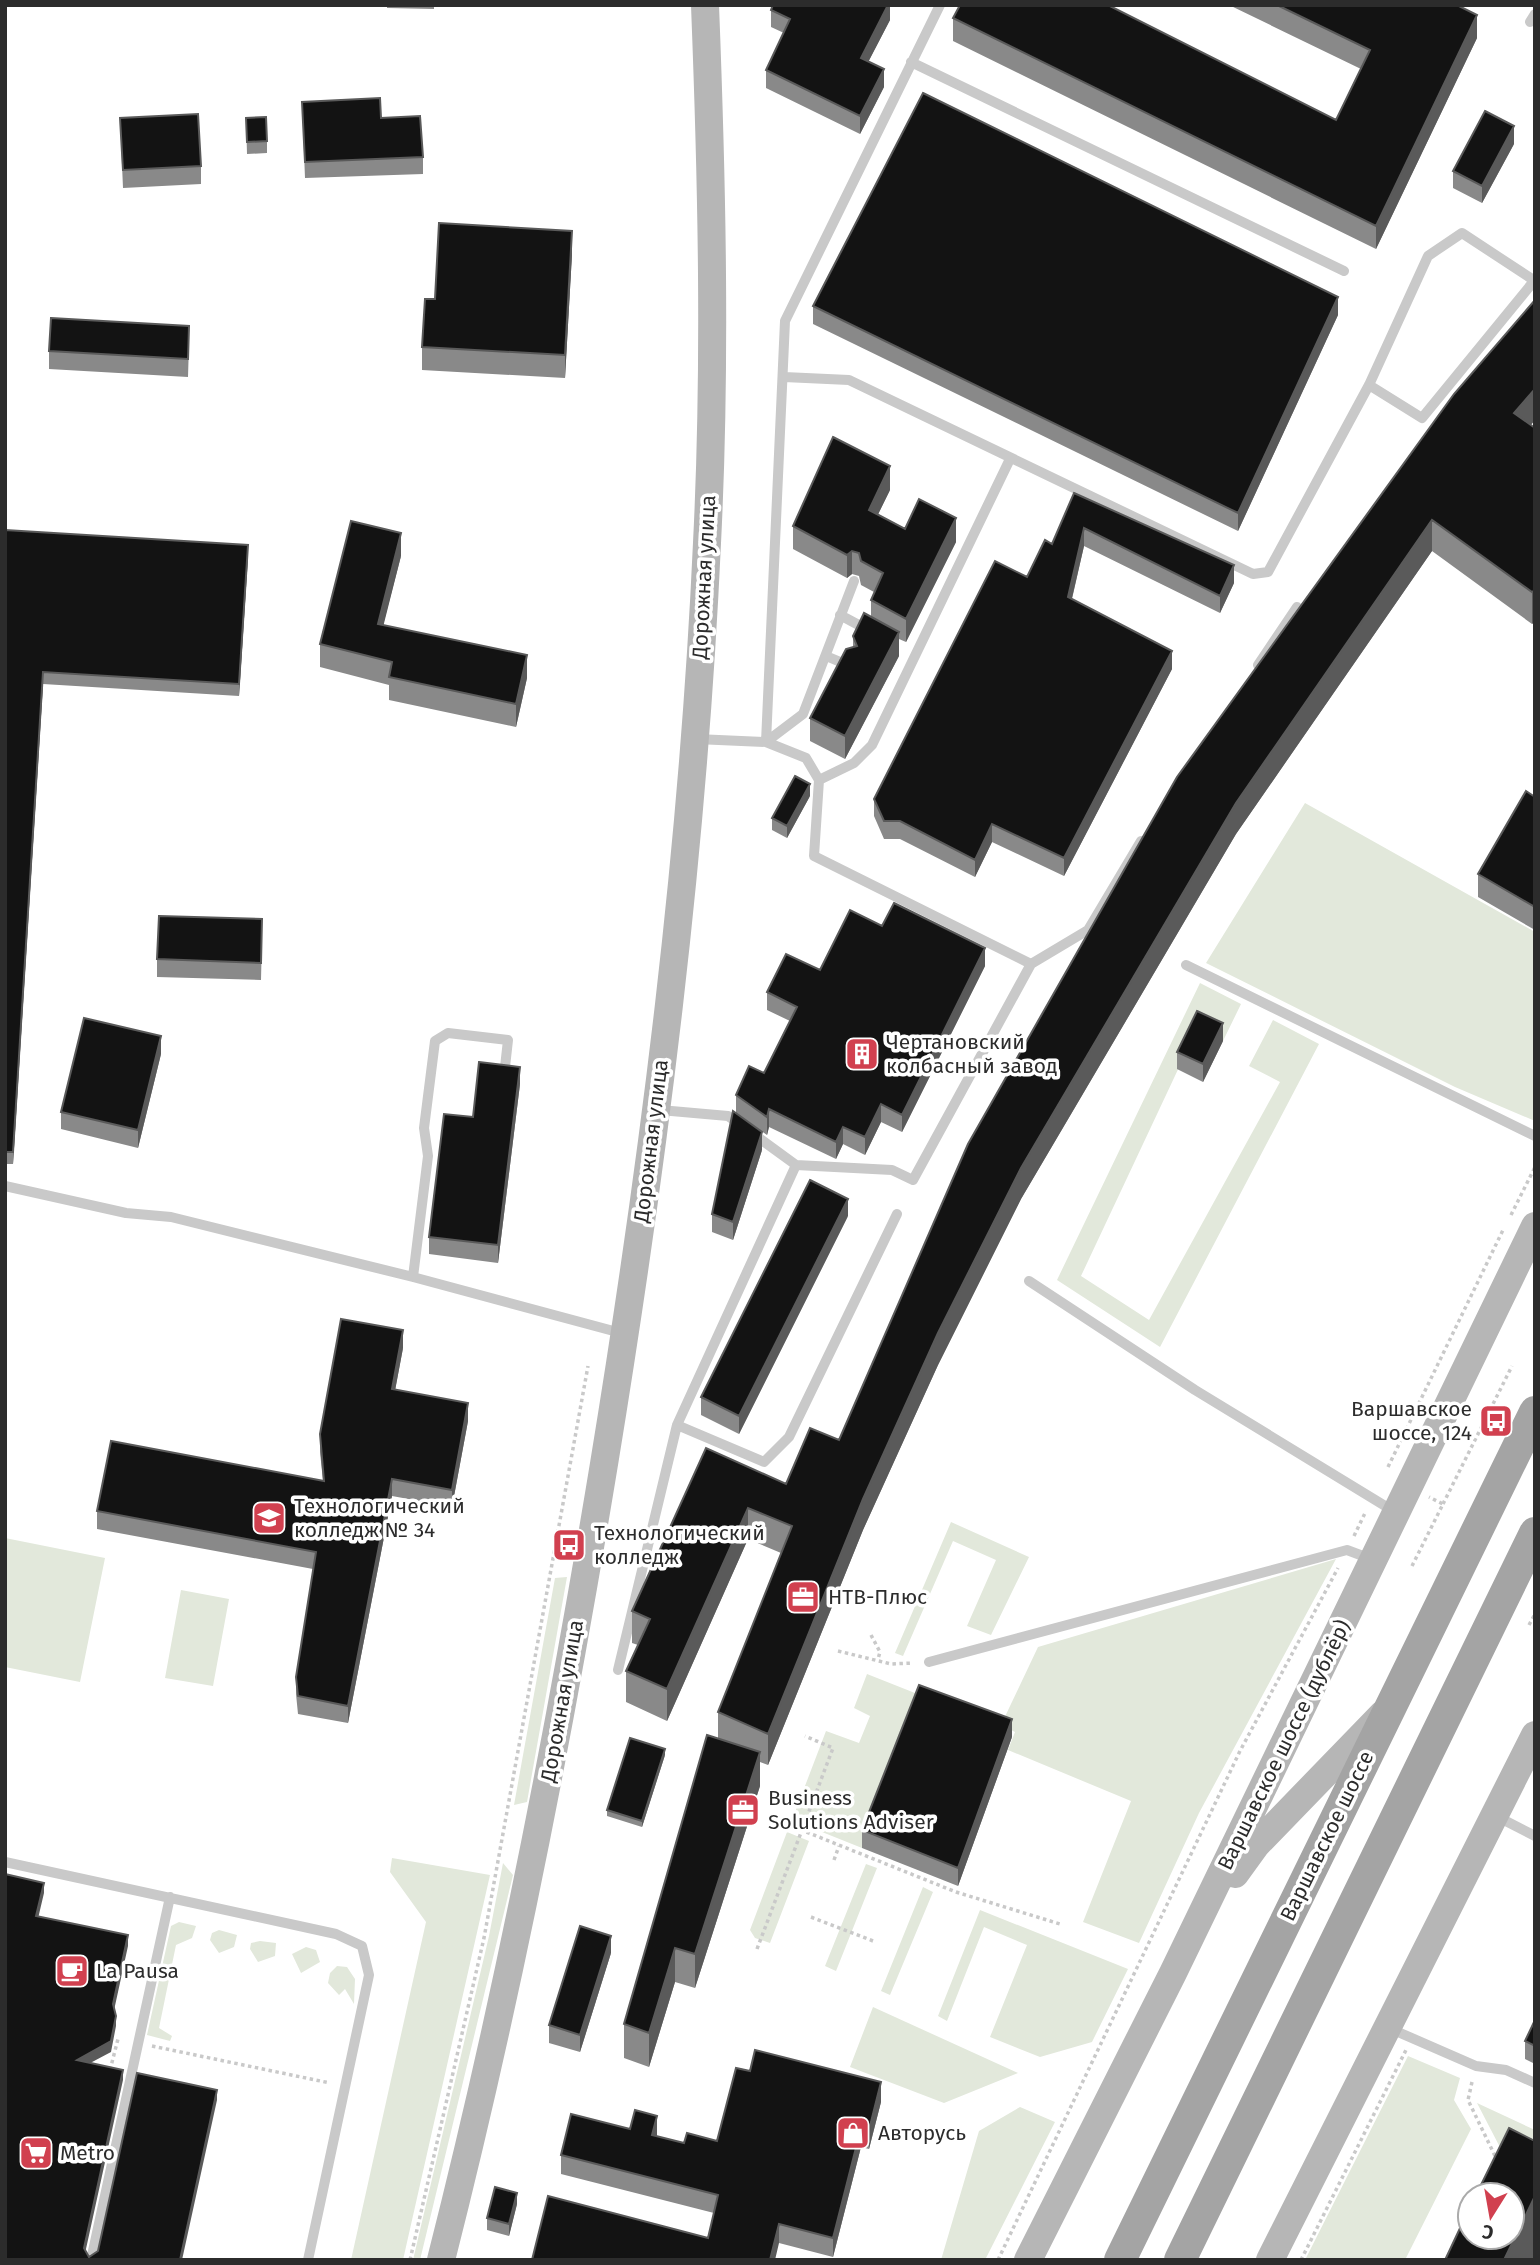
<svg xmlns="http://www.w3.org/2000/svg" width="1540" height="2265" font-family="'Fira Sans',sans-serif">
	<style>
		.green { fill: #e2e8db }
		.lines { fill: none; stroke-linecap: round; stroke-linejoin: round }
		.path { stroke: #c9c9c9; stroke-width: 3.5; stroke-dasharray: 3.5 3.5; stroke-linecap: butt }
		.service { stroke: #c9c9c9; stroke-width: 10 }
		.secondary { stroke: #b6b6b6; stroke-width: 28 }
		.primary { stroke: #a4a4a4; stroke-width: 32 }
		.wall { fill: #898989 }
		.shaded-wall { fill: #5a5a5a }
		.building { fill: #131313; stroke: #5a5a5a; stroke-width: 2 }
		.labels { text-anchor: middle; stroke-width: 7; stroke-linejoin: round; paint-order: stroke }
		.street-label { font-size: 21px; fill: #2c2c2c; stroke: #fff }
		.poi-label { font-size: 21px; fill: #2c2c2c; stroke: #fff; text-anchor: start }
	</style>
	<rect width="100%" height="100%" fill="#fff"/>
	<path class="green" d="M1305 803 1535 932V1121L1455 1087 1206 963Z
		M1200 983 1241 1004 1223 1041 1197 1029 1081 1276 1149 1320 1280 1082 1249 1066 1273 1020 1319 1044 1160 1347 1057 1280Z
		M951 1522 1029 1557 991 1635 967 1626 996 1560 953 1541 903 1656 895 1653Z
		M5 1538 105 1558 80 1682 5 1667Z
		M1336 1559 1199 1813 1139 1943 1083 1922 1131 1801 1008 1750 1015 1732 1001 1725 1038 1647Z
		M567 1577 527 1802 514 1805 555 1578Z
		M181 1590 229 1599 213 1686 165 1678Z
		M867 1674 920 1695 862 1848 792 1820 826 1731 859 1743 870 1716 854 1708Z
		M787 1832 809 1841 770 1943 755 1938 750 1930Z
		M392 1858 490 1875 403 2260H351L426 1922 390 1872Z
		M503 1863 513 1875 420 2260H413L489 1936Z
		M866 1864 877 1868 836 1971 825 1966Z
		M923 1887 933 1892 890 1995 881 1991Z
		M980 1910 1128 1969 1092 2042 1040 2057 990 2037 1027 1945 984 1927 947 2021 938 2016Z
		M179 1922 196 1926 192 1938 176 1945 159 2028 172 2036 170 2041 147 2035 171 1926Z
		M219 1930 237 1935 234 1947 219 1953 210 1940 212 1933Z
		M260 1941 276 1943 275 1956 258 1962 250 1949 251 1943Z
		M306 1947 316 1950 320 1962 301 1973 292 1954Z
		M337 1966 347 1967 355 1979 354 2004 345 1989 339 1995 328 1983 330 1973Z
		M873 2007 1018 2073 944 2103 850 2067Z
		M1408 2056 1460 2078 1454 2100 1471 2129 1405 2260H1305Z
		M1477 2103 1535 2130V2169L1504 2155Z
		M1020 2107 1055 2122 985 2260H941L979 2131Z"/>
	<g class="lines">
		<path class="path" d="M1511 1215 1535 1167
			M1388 1467 1504 1228
			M1443 1504 1512 1366
			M1354 1536 1366 1511
			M1412 1566 1443 1504 1429 1497
			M1529 1625 1535 1614
			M871 1635 880 1652 878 1659
			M838 1651 891 1664 913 1663
			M774 1819 956 1892 1060 1924
			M834 1860 839 1846
			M811 1917 873 1941
			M757 1949 833 1748 805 1736
			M152 2046 330 2083
			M110 2070 118 2039
			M1472 2082 1468 2100 1496 2158
			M410 2260 484 1938 588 1366
			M998 2260 1240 1751 1338 1568
			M1301 2260 1406 2050"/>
		<path class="service" d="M1530 22 1535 14
			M911 62 1344 271
			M784 377 849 380 1253 574 1268 572 1369 385 1428 256 1462 233 1535 281
			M1369 385 1422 418 1534 281
			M840 615 868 630
			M826 656 850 666
			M1258 665 1297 607
			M696 739 766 742 785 321 940 5
			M766 742 806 758 819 780 814 856 1031 964
			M766 742 803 714 854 581
			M819 780 854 763 872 745 1010 459
			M1186 965 1535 1136
			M660 1110 728 1116 740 1124
			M752 1133 796 1165 892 1170 913 1180 1031 964 1088 930 1141 841
			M5 1186 126 1213 171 1217 413 1277 621 1333
			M413 1277 428 1156 424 1128 435 1041 448 1033 508 1040 504 1076
			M1029 1281 1195 1390 1395 1512
			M677 1425 764 1462 789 1437 897 1214
			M929 1662 1347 1550 1371 1559
			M618 1670 677 1425 796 1165
			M1498 1817 1535 1836
			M5 1862 336 1934 362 1946 369 1975 308 2260
			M1391 2029 1476 2066 1506 2070 1535 2083
			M91 2260 170 1897"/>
		<path class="secondary" d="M1235 1874 1256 1845 1383 1714
			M441 2260C508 1997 560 1731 604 1464 654 1159 693 851 707 543 716 364 712 184 705 5
			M1028 2260 1173 1973 1535 1226
			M1270 2260 1535 1735"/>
		<path class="primary" d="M1120 2260 1535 1412
			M1180 2260 1535 1533"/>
	</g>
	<path class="wall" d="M387 5H434V9L387 8Z
		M890 5V20L868 62 884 87 860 134 766 88V70L784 33 771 27V10Z
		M1229 5H1457L1477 38 1376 249 953 41V18L1336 120 1361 69Z
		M302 102 381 118 423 157V174L305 178Z
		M120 118 201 166V184L123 188Z
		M246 118 267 141V153L247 154Z
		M1514 144 1482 203 1453 188V171Z
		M572 254 565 378 422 370V347Z
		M1535 300V420L1531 425 1535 428V621L1532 624 1432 551 1236 834 1021 1199 938 1365 863 1530 768 1765 760 1762V1786L695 1988 675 1982 649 2067 624 2058V2024L718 1738V1712L781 1553 748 1539 667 1721 626 1702V1671L638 1645 632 1643V1611L706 1448 786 1484 839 1440Z
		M813 306 1338 315 1238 531 813 324Z
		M189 344 188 377 49 369V351Z
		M890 490 878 514 905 529 956 542 906 642 899 639V656L845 759 810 741V718L853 647V636L871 617V600L874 592 861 585 859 576 852 574 847 578 793 549V526Z
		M1074 493 1234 583 1220 613 1084 546 1072 599 1172 669 1064 876 992 842 975 877 900 839H884L874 816V799L1027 577 1052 544Z
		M5 530 248 557 239 696 43 684 13 1164H5Z
		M401 556 383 625 527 678 516 727 389 700V685L320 667V644Z
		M810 796 787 838 772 830V818Z
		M1535 797V930L1478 897V874Z
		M882 926 985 966 902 1132 881 1122 865 1155 843 1144 836 1159 769 1127 767 1135 736 1113V1095L764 1073 790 1021 767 1010V992L820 970Z
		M262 937 261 980 157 977V959Z
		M1223 1041 1203 1082 1177 1069V1052Z
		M161 1054 138 1148 61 1129V1112Z
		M520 1084 498 1263 429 1254V1237L473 1117Z
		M762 1150 733 1240 712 1232V1214Z
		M848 1216 739 1434 701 1415V1397Z
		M403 1348 395 1390 468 1421 452 1507 392 1496 348 1723 298 1714 296 1694V1677L313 1569 97 1529V1511L323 1481 320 1452V1434Z
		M1012 1737 958 1886 862 1848V1830Z
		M665 1755 642 1827 607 1816V1810Z
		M611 1953 580 2052 549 2043V2025Z
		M1535 2020V2064L1525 2059V2041Z
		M881 2102 869 2149 861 2147 833 2257 779 2243 708 2238 714 2213 561 2174V2155L657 2135 656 2136 684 2143 717 2141Z
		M517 2204 509 2236 487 2230V2218Z"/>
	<path class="shaded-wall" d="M888 5H890V20L861 76V58Z
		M1477 15V38L1376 249V226Z
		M884 69V87L860 134V116Z
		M1514 126V144L1482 203V186Z
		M572 231V254L565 378V355Z
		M1338 297V315L1238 531V513Z
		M1535 389V420L1514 444V413Z
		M890 466V490L869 533V510Z
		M956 518V542L906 642V619Z
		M1432 520V551L1236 834 1021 1199 938 1365 863 1530 768 1765V1734L863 1499 938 1333 1021 1168 1236 803Z
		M1084 528V546L1068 615V597Z
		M401 533V556L378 647V624Z
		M248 545V557L239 696V684Z
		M852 551V574L847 578V555Z
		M1234 565V583L1220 613V596Z
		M1535 590V621L1532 624V592Z
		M899 632V656L845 759V736Z
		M1172 651V669L1064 876V858Z
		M527 655V678L516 727V704Z
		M43 672V684L13 1164V1152Z
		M810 784V796L787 838V826Z
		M992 824V842L975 877V860Z
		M985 948V966L902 1132V1115Z
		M1223 1023V1041L1203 1082V1064Z
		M161 1036V1054L138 1148V1130Z
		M520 1067V1084L498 1263V1245Z
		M881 1104V1122L865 1155V1137Z
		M769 1109V1127L767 1135V1117Z
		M843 1127V1144L836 1159V1142Z
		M762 1132V1150L733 1240V1222Z
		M848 1199V1216L739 1434V1416Z
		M403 1330V1348L392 1407V1389Z
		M468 1403V1421L452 1507V1490Z
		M392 1479V1496L348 1723V1706Z
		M748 1508V1539L667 1721V1689Z
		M1012 1719V1737L958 1886V1868Z
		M665 1749V1755L642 1827V1821Z
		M760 1752V1786L695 1988V1954Z
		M44 1883V1893L36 1927V1916Z
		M128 1935V1946L113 2015V2004Z
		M611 1936V1953L580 2052V2035Z
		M675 1948V1982L649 2067V2033Z
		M116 2016V2026L111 2052 77 2070V2060Z
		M123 2070V2080L84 2258V2248Z
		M881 2082V2102L869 2149V2130Z
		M217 2090V2100L182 2260H180Z
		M657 2116V2135L652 2154V2135Z
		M861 2128V2147L833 2257V2238Z
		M517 2193V2204L509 2236V2224Z
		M1535 2196V2260H1504Z
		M779 2224V2243L775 2260H770Z"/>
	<path class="building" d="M773 5H888L861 58 884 69 860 116 766 70 790 19 771 10Z
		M960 5H1108L1336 120 1370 50 1277 5H1457L1477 15 1376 226 953 18Z
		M923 93 1338 297 1238 513 813 306Z
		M380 98 381 118 420 116 423 157 305 162 302 102Z
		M1485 111 1514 126 1482 186 1453 171Z
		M198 114 201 166 123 170 120 118Z
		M266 117 267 141 247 142 246 118Z
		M439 223 572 231 565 355 422 347 425 299H435Z
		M1535 300V389L1514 413 1535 428V590L1532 592 1432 520 1236 803 1021 1168 938 1333 863 1499 768 1734 718 1712 792 1526 748 1508 667 1689 626 1671 650 1619 632 1611 706 1448 786 1484 810 1428 839 1440 968 1144 1177 777 1454 394Z
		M51 318 189 326 188 359 49 351Z
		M833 437 890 466 869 510 905 529 919 499 956 518 906 619 871 600 883 573 861 561 859 553 852 551 847 555 793 526Z
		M1074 493 1234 565 1220 596 1084 528 1068 597 1172 651 1064 858 992 824 975 860 900 821H884L874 799 995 561 1027 577 1045 540 1052 544Z
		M351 521 401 533 378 624 527 655 516 704 389 677 392 662 320 644Z
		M5 530 248 545 239 684 43 672 13 1152H5Z
		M864 613 899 632 845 736 810 718 846 649 857 646 853 636Z
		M795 776 810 784 787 826 772 818Z
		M1526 791 1535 797V907L1478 874Z
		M894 903 985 948 902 1115 881 1104 865 1137 843 1127 836 1142 769 1109 767 1117 736 1095 749 1066 764 1073 797 1007 767 992 786 954 820 970 850 910 882 926Z
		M159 916 262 919 261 963 157 959Z
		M1197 1011 1223 1023 1203 1064 1177 1052Z
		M84 1018 161 1036 138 1130 61 1112Z
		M479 1062 520 1067 498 1245 429 1237 444 1114 473 1117Z
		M733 1111 762 1132 733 1222 712 1214Z
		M810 1180 848 1199 739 1416 701 1397Z
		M341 1319 403 1330 392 1389 468 1403 452 1490 392 1479 348 1706 298 1696 296 1677 316 1552 97 1511 111 1441 324 1481 320 1434Z
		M919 1685 1012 1719 958 1868 862 1830Z
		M707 1735 760 1752 695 1954 675 1948 649 2033 624 2024Z
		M630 1738 665 1749 642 1821 607 1810Z
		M5 1874 44 1883 36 1916 128 1935 113 2004 116 2016 111 2041 77 2060 123 2070 84 2248 89 2257 98 2251 137 2073 217 2090 180 2260H5Z
		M580 1926 611 1936 580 2035 549 2025Z
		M1535 2020V2046L1525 2041Z
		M755 2050 881 2082 869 2130 861 2128 833 2238 779 2224 770 2260H532L548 2196 708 2238 718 2195 561 2155 571 2114 630 2129 635 2110 657 2116 652 2135 684 2143 687 2133 717 2141 736 2068 750 2071Z
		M1509 2128 1535 2141V2196L1504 2260H1445L1470 2207V2237H1512V2195H1476Z
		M495 2187 517 2193 509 2224 487 2218Z"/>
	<defs>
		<symbol id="building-square" viewBox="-11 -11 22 22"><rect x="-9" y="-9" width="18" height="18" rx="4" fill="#d1404f" stroke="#fff"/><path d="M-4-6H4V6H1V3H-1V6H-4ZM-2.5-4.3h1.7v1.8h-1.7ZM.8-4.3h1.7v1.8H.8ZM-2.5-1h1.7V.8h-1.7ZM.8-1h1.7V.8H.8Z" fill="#fff"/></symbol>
		<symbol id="bus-square" viewBox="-11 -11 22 22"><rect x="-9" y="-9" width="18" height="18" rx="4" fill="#d1404f" stroke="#fff"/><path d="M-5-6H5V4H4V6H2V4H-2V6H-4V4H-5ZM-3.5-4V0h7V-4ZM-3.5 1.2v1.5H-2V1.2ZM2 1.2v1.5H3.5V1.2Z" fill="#fff"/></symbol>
		<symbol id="university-square" viewBox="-11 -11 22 22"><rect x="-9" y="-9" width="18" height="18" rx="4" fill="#d1404f" stroke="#fff"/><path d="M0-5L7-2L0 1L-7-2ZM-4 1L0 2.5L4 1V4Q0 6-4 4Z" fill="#fff"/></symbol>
		<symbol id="office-square" viewBox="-11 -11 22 22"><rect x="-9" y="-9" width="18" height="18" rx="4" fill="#d1404f" stroke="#fff"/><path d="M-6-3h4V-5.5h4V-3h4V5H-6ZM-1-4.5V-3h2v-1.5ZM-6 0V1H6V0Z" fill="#fff"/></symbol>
		<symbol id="cafe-square" viewBox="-11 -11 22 22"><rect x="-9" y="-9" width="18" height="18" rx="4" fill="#d1404f" stroke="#fff"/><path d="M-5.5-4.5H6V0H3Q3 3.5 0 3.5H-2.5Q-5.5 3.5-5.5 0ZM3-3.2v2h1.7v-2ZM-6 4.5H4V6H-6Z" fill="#fff"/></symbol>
		<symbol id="shop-square" viewBox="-11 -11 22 22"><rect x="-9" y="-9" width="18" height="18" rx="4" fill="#d1404f" stroke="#fff"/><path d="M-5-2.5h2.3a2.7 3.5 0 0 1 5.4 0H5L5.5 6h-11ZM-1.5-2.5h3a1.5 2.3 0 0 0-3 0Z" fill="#fff"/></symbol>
		<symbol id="supermarket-square" viewBox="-11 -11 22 22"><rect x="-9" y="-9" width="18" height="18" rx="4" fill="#d1404f" stroke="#fff"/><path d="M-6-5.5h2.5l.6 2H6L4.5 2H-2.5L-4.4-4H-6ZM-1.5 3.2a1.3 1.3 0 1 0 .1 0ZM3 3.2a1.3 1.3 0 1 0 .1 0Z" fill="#fff"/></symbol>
	</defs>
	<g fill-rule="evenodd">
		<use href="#building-square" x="843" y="1035" width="38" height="38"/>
		<use href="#bus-square" x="1477" y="1402" width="38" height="38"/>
		<use href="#university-square" x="250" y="1499" width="38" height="38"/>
		<use href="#bus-square" x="550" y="1526" width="38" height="38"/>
		<use href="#office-square" x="784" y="1578" width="38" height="38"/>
		<use href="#office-square" x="724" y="1791" width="38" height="38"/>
		<use href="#cafe-square" x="53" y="1952" width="38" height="38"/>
		<use href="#shop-square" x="834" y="2114" width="38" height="38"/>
		<use href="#supermarket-square" x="17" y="2134" width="38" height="38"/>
	</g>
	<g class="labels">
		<g class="street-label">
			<text transform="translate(704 577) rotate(-87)" y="7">Дорожная улица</text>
			<text transform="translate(651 1141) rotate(-83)" y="7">Дорожная улица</text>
			<text transform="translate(562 1701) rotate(-80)" y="7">Дорожная улица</text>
			<text transform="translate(1284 1745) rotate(-64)" y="7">Варшавское шоссе (дублёр)</text>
			<text transform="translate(1327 1836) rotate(-64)" y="7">Варшавское шоссе</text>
		</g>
		<g class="poi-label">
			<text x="886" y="1049">Чертановский<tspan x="886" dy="24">колбасный завод</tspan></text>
			<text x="1472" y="1416" text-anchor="end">Варшавское<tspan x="1472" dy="24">шоссе, 124</tspan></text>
			<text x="294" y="1513">Технологический<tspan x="294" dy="24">колледж № 34</tspan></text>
			<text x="594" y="1540">Технологический<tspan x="594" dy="24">колледж</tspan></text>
			<text x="828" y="1604">НТВ-Плюс</text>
			<text x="768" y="1805">Business<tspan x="768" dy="24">Solutions Adviser</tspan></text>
			<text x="96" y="1978">La Pausa</text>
			<text x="878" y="2140">Авторусь</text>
			<text x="60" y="2160">Metro</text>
		</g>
	</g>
	<rect width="1540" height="2265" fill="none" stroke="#2c2c2c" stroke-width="14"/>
	<g transform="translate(1491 2216) rotate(191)"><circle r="33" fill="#ffffff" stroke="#ababab" stroke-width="2"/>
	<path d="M0-5L12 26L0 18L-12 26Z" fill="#d1404f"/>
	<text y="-10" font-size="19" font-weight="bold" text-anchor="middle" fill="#2c2c2c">С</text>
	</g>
</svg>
